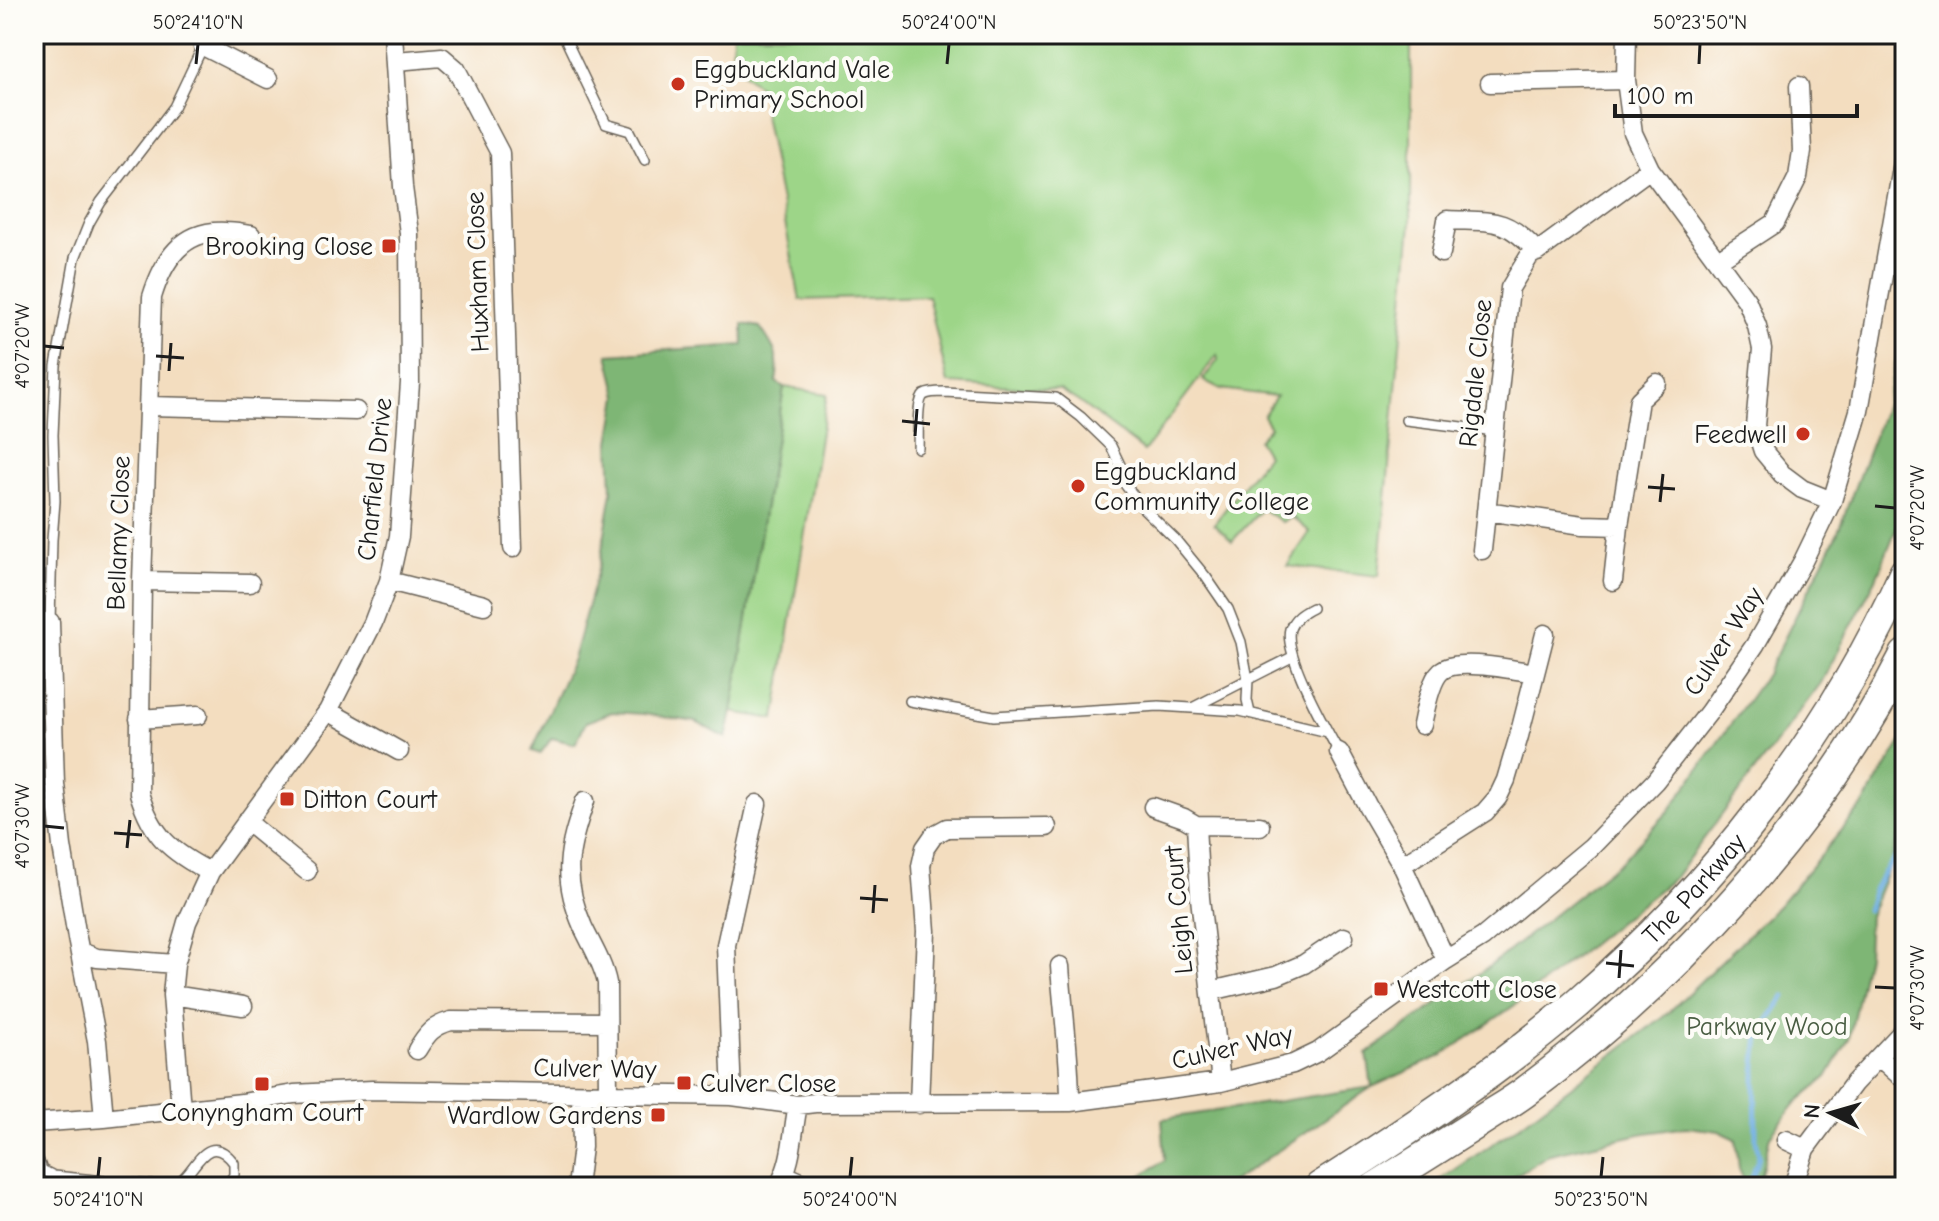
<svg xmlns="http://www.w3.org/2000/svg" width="1939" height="1221" font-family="'Comic Neue',sans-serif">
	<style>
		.green { fill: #9dd588; stroke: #5c7852; stroke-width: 2 }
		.forest { fill: #7eb674; stroke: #4d6948; stroke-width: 2 }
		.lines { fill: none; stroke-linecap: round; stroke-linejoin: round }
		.stream { stroke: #6dade1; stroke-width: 5 }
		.service-casing { stroke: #676055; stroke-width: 12 }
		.minor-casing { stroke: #676055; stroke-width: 21 }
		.trunk-casing { stroke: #676055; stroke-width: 33 }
		.service { stroke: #fff; stroke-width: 9 }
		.minor { stroke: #fff; stroke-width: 18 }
		.trunk { stroke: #fff; stroke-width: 30 }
		.ticks { fill: none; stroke: #1c1c1c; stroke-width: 3 }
		.poi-dot { fill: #c8321e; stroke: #fdfcf7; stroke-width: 3 }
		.labels { text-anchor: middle; stroke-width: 8; stroke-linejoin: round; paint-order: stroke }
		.poi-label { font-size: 26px; fill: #1c1c1c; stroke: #fdfcf7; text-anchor: start }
		.street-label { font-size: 26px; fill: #1c1c1c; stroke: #fdfcf7 }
		.park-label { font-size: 26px; fill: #495d42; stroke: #fdfcf7 }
		.neatline { fill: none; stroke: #1c1c1c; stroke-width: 3 }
		.ticks-label { font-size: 20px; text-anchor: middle; fill: #1c1c1c }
	</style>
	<rect width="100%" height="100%" fill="#fdfcf7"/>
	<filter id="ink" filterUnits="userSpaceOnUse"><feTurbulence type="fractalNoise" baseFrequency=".0125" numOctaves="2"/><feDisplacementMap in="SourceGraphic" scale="16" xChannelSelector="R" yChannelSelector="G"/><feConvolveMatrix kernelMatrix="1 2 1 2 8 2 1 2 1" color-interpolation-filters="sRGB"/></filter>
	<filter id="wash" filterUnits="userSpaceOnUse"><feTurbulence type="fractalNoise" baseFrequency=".006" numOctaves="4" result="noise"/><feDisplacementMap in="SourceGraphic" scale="32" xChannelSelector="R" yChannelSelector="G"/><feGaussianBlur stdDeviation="1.8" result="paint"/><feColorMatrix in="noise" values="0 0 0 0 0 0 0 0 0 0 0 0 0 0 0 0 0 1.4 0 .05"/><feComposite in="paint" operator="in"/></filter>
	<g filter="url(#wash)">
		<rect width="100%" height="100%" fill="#f3ddbf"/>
		<path class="green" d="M733 34H1411V223L1379 576 1287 566 1310 532 1292 517 1282 522 1262 509 1232 541 1214 524 1267 455 1258 440 1270 427 1263 416 1276 396 1221 389 1203 380 1218 360 1217 355 1144 451 1079 402 1060 390 948 383 928 296 800 300 764 114 763 90 732 64Z
			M784 387 827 394 775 719 732 712Z"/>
		<path class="forest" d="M743 324 760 327C774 347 781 357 776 382L784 387 732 712 726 738 696 722 643 714 612 712 586 722 575 744 552 738 540 754 532 751 573 659 600 562 612 492 610 442 618 396 608 354 743 345Z
			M1905 324V507L1876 579 1821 683 1675 877 1515 1005 1441 1056 1372 1087 1225 1187H1124L1165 1160 1162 1119 1372 1087 1367 1054 1491 965 1621 861 1669 811 1767 673 1837 534 1885 407Z
			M1905 736V820L1889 867 1869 916 1867 955 1849 1039 1827 1077 1797 1102 1770 1136 1758 1187H1747L1739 1169 1736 1139 1719 1131 1686 1127 1640 1134 1550 1154 1497 1187H1430L1520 1125 1668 1013 1779 905 1863 805Z"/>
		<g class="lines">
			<path class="stream" d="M1867 910C1871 897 1875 885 1883 874 1891 863 1899 854 1905 842
				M1749 1187 1759 1156 1756 1139 1755 1075 1759 1034 1785 996"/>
		</g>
	</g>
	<g filter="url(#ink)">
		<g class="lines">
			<defs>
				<path id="service" d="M563 34 606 124 630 131 645 160
					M1406 420 1495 431
					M918 448C919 437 916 401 924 395 929 392 938 392 944 392L1056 398 1081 417 1111 446 1121 467 1124 483 1141 506 1175 539 1206 577 1228 609 1241 642 1248 679 1247 700 1250 713
					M1312 608C1302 613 1294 618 1290 629 1283 653 1326 729 1339 752
					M50 622 52 540 55 501 53 435 56 366 75 258 89 223 101 202 174 107 203 46
					M910 701 994 716 1159 706 1240 711 1328 732
					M1192 708 1292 657
					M34 1148 42 1170 54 1176 167 1187
					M166 1187C171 1185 175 1184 179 1182 196 1171 207 1128 234 1163V1175L226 1187"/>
				<path id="minor" d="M207 34 203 46 268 79
					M1627 34 1626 80 1633 133 1650 169 1747 301 1757 326 1762 349 1755 426 1763 451 1782 474 1802 489 1832 501
					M396 61 442 57 456 69 500 153 513 548
					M1490 83 1626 80
					M1441 253 1447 220C1491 222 1506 216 1537 252
					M1718 260 1775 223 1798 177 1802 151 1799 86
					M148 406 356 411
					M1486 511 1583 525 1619 526
					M1482 550 1510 288 1530 255 1537 252 1650 169
					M142 581 250 583
					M389 581 484 605
					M1613 581 1619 526 1639 400 1657 383
					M34 622H50L55 784 62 846 77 938 97 1041 104 1118
					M328 711 399 751
					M139 719 198 715
					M1422 725C1425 711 1430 681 1441 671 1457 657 1514 670 1535 673
					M1339 752 1367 805 1402 865 1446 960
					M585 801C568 849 561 877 583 927 592 946 603 963 607 983L608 1093
					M1153 807 1184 818 1196 825 1260 826
					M246 821 307 871
					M1196 825 1200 898 1221 1082
					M1402 865 1485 812 1498 797 1506 780 1519 736 1545 634
					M210 872C171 852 152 836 139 793L142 581 152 297C163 261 182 229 226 232 234 232 243 234 251 235
					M81 952 97 958 175 964
					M1060 966C1063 1012 1070 1057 1070 1102
					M1211 991 1276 976 1304 964 1344 937
					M172 995 243 1006
					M417 1050C427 1033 433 1026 451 1021L607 1022
					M1879 1057 1898 1074 1905 1078
					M732 1096 726 945 757 804
					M919 1104 926 931 921 866 925 848 934 835 947 828 1047 827
					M181 1109 172 995 175 964 187 922 210 872 328 711 373 623 389 581 399 536 410 383 409 233 403 187 393 34
					M34 1123 104 1118 242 1103 294 1094 372 1090 732 1096 798 1105 815 1103 1070 1102 1221 1082 1293 1064 1318 1052 1446 960 1483 937 1591 847 1655 781 1709 712 1755 645 1803 561 1832 501 1859 411 1905 151
					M1786 1140 1805 1149
					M785 1175 812 1187
					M577 1187 582 1147 581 1094
					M778 1187C793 1162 792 1133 798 1105
					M1793 1187 1805 1149 1854 1083 1905 1029"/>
				<g id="trunk">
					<path id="s1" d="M1320 1187C1408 1131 1497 1072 1577 1004 1715 885 1830 738 1905 572"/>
					<path d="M1376 1187C1411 1165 1445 1144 1479 1122 1494 1112 1510 1103 1525 1092 1676 979 1819 825 1905 655"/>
				</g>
			</defs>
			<use href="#service" class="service-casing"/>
			<use href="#minor" class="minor-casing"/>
			<use href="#trunk" class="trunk-casing"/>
			<use href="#service" class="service"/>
			<use href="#minor" class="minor"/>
			<use href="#trunk" class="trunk"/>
		</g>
	</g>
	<path class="ticks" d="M196 64 198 44M947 64 949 44M1699 64 1700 44M44 346 64 348M156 356 184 358M169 371 171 343M902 421 930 424M915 436 917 409M1648 487 1675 489M1660 502 1663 474M1875 506 1895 508M44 826 64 828M114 833 142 835M127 848 130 820M860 898 888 900M873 913 875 885M1606 963 1634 966M1619 978 1621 950M1875 987 1895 988M98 1177 100 1157M850 1177 852 1157M1601 1177 1603 1157"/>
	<g class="poi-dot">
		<circle cx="678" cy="84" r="8"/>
		<rect x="381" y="238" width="16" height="16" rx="4"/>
		<circle cx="1803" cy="434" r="8"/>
		<circle cx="1078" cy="486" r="8"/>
		<rect x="279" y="791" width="16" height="16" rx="4"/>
		<rect x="1373" y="981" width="16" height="16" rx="4"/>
		<rect x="676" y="1075" width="16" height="16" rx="4"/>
		<rect x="254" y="1076" width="16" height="16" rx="4"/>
		<rect x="650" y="1107" width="16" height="16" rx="4"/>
	</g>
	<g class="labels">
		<g class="poi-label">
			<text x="694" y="78">Eggbuckland Vale<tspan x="694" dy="30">Primary School</tspan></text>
			<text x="373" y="255" text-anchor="end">Brooking Close</text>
			<text x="1787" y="443" text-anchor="end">Feedwell</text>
			<text x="1094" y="480">Eggbuckland<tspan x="1094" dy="30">Community College</tspan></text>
			<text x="303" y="808">Ditton Court</text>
			<text x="1397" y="998">Westcott Close</text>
			<text x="700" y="1092">Culver Close</text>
			<text x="262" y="1121" text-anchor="middle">Conyngham Court</text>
			<text x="642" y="1124" text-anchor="end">Wardlow Gardens</text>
		</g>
		<g class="street-label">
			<text transform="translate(477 272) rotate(-92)" y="9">Huxham Close</text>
			<text transform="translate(1475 373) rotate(-84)" y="9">Rigdale Close</text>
			<text transform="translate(374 479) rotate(-84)" y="9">Charfield Drive</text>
			<text transform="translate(118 533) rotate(-88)" y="9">Bellamy Close</text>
			<text transform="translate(1723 641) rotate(-57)" y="9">Culver Way</text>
			<text dy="9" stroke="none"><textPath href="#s1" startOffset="480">The Parkway</textPath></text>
			<text transform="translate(1178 910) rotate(-95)" y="9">Leigh Court</text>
			<text transform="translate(1232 1047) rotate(-13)" y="9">Culver Way</text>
			<text transform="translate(595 1068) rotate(1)" y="9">Culver Way</text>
		</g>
		<g class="park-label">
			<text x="1767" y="1035">Parkway Wood</text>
		</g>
	</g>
	<rect width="1939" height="1221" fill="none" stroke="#fdfcf7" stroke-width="88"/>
	<g transform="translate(1831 1113) rotate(275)" stroke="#fdfcf7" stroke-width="6" paint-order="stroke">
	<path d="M0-6L14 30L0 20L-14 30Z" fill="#1c1c1c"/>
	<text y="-12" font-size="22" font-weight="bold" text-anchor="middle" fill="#1c1c1c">N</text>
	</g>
	<path d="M1615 104v12h242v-12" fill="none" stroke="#1c1c1c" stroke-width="4"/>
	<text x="1627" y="104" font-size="24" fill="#1c1c1c" stroke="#fdfcf7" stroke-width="6" paint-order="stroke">100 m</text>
	<rect x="44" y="44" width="1851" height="1133" class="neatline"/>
	<g class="ticks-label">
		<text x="198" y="29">50°24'10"N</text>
		<text x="949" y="29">50°24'00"N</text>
		<text x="1700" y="29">50°23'50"N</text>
		<text transform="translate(22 346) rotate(-90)" y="7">4°07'20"W</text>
		<text transform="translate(1917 508) rotate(-90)" y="7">4°07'20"W</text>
		<text transform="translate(22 826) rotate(-90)" y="7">4°07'30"W</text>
		<text transform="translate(1917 988) rotate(-90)" y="7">4°07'30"W</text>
		<text x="98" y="1206">50°24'10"N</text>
		<text x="850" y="1206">50°24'00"N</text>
		<text x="1601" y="1206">50°23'50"N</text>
	</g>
</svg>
